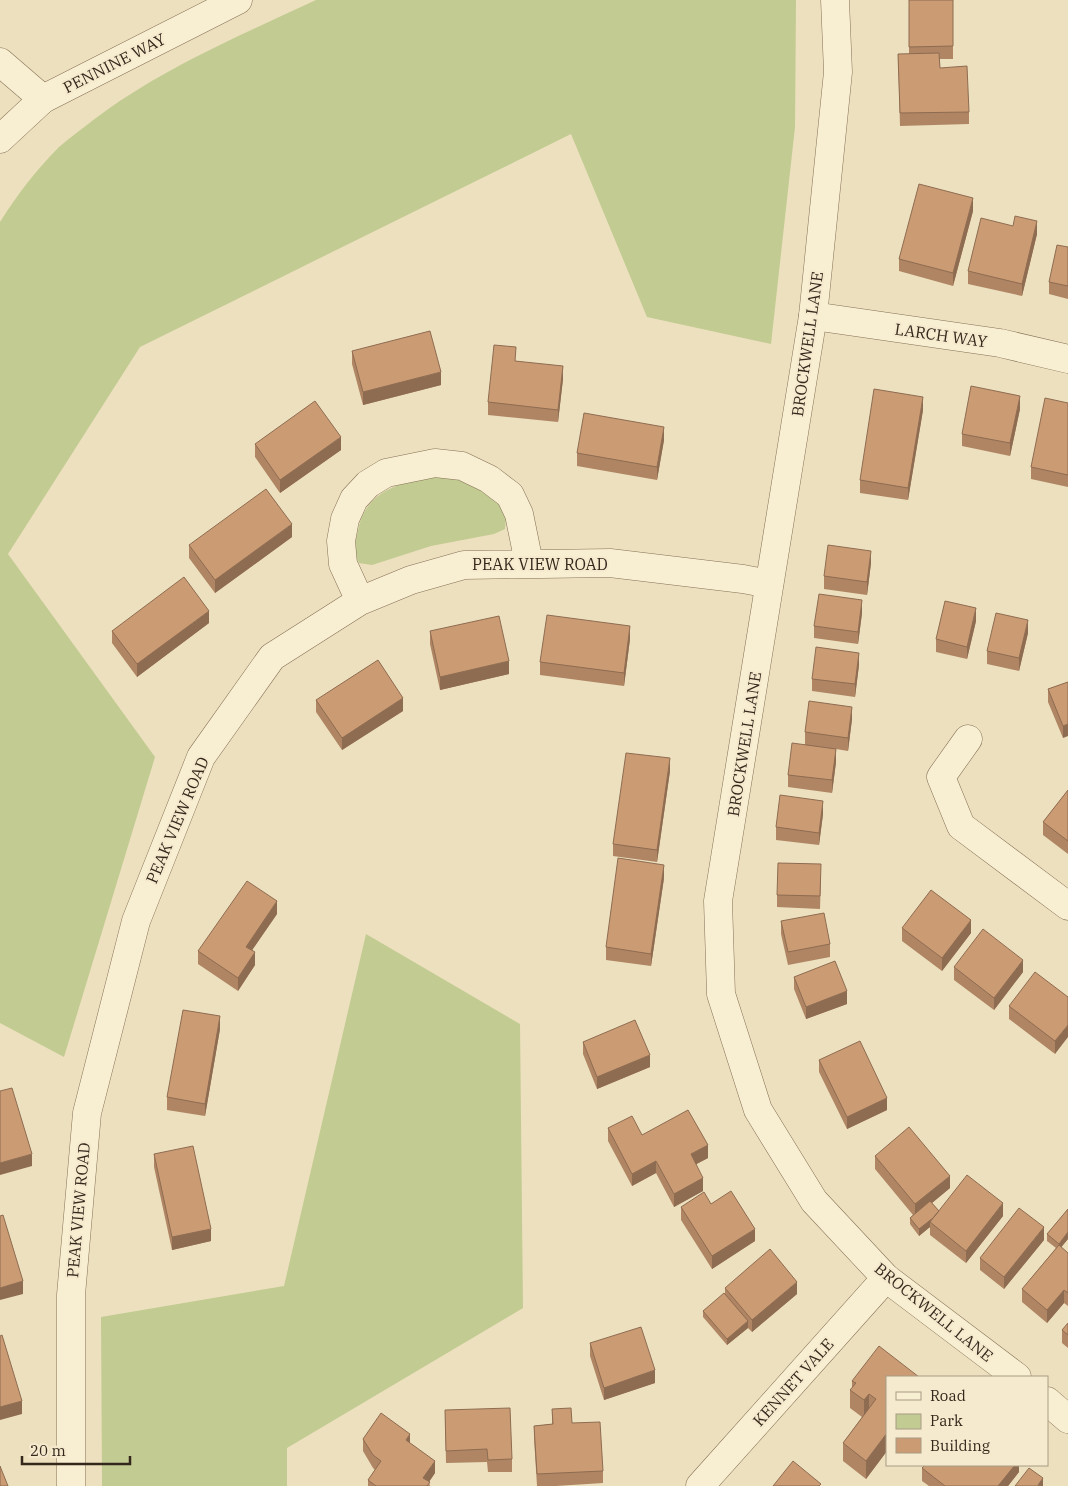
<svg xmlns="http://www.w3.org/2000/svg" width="1068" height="1486" font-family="'IBM Plex Serif',serif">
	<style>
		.green { fill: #c2cb92 }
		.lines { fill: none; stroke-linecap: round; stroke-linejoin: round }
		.minor-casing { stroke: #857157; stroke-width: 29 }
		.tertiary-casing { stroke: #857157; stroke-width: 29 }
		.minor { stroke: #f8eed1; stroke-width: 28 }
		.tertiary { stroke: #f8eed1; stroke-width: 28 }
		.wall { fill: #af8564 }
		.shaded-wall { fill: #8e6c51 }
		.building { fill: #cb9b74; stroke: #8e6c51 }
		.labels { text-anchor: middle; stroke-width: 4; stroke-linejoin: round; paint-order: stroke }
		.street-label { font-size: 16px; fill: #34281c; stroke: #f5eacd }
	</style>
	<rect width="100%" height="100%" fill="#ede0be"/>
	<path class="green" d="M316 0H796L795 127 771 344 647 317 571 134 140 347 8 554 155 757 64 1057 0 1023V222C17 195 36 170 59 147 69 138 81 130 92 121 160 69 239 36 316 0Z
		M453 475 476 481 499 501 506 517 505 529 494 534 431 546 372 565 359 563C352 549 355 544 358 530 367 484 414 479 453 475Z
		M366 934 520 1024 523 1308 287 1448V1486H102L101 1317 284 1286Z"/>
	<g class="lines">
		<defs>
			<path id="minor" d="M0 62 43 99
				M813 316 1000 343 1068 359
				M360 601 343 564 341 541 345 519 354 499 368 484 386 473 435 463 462 466 489 479 510 495 519 514 529 563
				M968 739 941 777 961 826 1068 906
				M71 1486V1295L87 1113 136 921 201 757 272 657 360 601 411 580 464 565 610 563 743 579 769 584
				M700 1486 886 1278"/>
			<path id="tertiary" d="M835 0 838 72 813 316 718 901 721 994 758 1110 814 1201 886 1278 1017 1377
				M0 139 43 99 238 0
				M1047 1401 1068 1419"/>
		</defs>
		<use href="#minor" class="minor-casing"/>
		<use href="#tertiary" class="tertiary-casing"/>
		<use href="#minor" class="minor"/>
		<use href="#tertiary" class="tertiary"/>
	</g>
	<path class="wall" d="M909 0H953V59H940V68L969 112V124L900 126 898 54H909Z
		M973 211 953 286 899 271V259Z
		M1013 226 1037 234 1022 296 968 284V271Z
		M1068 247V299L1049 294V282Z
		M352 351 441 385 363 405 352 364Z
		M516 361 563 379 558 422 488 415V402Z
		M1068 403V487L1031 479V467Z
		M1020 409 1010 456 962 446V434Z
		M923 410 908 500 860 493V480Z
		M664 440 657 480 577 466V453Z
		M255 444 341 450 280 493 255 457Z
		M292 537 215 593 189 558V545Z
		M871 563 867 595 824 589V576Z
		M862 613 858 644 814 638V626Z
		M976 621 967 659 936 652V639Z
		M209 623 137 677 112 643V631Z
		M430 631 509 674 440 690 430 644Z
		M1028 633 1019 671 987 664V651Z
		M630 639 624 686 540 675V662Z
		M859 665 855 697 812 691V679Z
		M1068 682 1063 738 1048 702V689Z
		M316 700 403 711 342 750 316 712Z
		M852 719 848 751 836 749V762L832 793 788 787V775L805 745V732Z
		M670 771 657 862 613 856V844Z
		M1068 790V854L1043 835V822Z
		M823 814 819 845 776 840V827Z
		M821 876 820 909 777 907V895Z
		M664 878 651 966 606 960V947Z
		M277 914 252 950 255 965 238 991 198 964V951Z
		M781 921 830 944V957L788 965 781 934Z
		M902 928 971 933 942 971 902 941Z
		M954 967 1023 972 994 1010 954 980Z
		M794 977 847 1004 806 1019 794 989Z
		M1068 997 1055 1054 1009 1019V1006Z
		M220 1029 205 1116 167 1110V1097Z
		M583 1042 650 1067 597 1089 583 1054Z
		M819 1060 887 1110 847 1129 819 1072Z
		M608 1128 642 1135 708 1158 696 1164 703 1191 674 1207 656 1173 632 1186 608 1141Z
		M154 1154 211 1241 172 1250 154 1167Z
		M875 1156 950 1188 932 1203 939 1211 1003 1216 966 1263 930 1235V1227L919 1236 910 1224V1218L913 1215 875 1169Z
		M681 1207 755 1241 712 1269 681 1220Z
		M1068 1209V1239L1061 1247 1068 1253V1306L1064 1303 1047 1323 1022 1302V1289L1056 1248 1047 1241V1234Z
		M1044 1240 1004 1289 980 1270V1258Z
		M725 1288 797 1294 752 1332 748 1328 727 1345 703 1317V1311L725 1294Z
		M1068 1323V1348L1062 1343V1330Z
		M590 1343 655 1383 604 1400 590 1356Z
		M887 1377V1451L866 1479 843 1461V1443L862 1417 850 1408V1390L852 1388V1381Z
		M552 1409 572 1423 603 1471V1483L556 1486H537L534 1438V1426L552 1424Z
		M445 1410 512 1459V1472H488L487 1462 446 1463Z
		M363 1439 410 1443 435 1473 429 1482 430 1486H368V1480L375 1470 373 1468 363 1451Z
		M1019 1465V1472L1008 1486H929L922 1481V1468Z"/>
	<path class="shaded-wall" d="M973 198V211L953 286V273Z
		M1037 221V234L1022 296V284Z
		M563 366V379L558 422V410Z
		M441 372V385L363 405V392Z
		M1020 396V409L1010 456V443Z
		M923 397V410L908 500V488Z
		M664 427V440L657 480V467Z
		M341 437V450L280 493V480Z
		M292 524V537L215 593V580Z
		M871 551V563L867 595V582Z
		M862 600V613L858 644V632Z
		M976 608V621L967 659V647Z
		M209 611V623L137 677V664Z
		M1028 620V633L1019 671V658Z
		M630 626V639L624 686V673Z
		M859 653V665L855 697V684Z
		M509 661V674L440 690V677Z
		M403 698V711L342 750V738Z
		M852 707V719L848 751V738Z
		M1068 724V736L1063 738V726Z
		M836 749V762L832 793V780Z
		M670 758V771L657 862V850Z
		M823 801V814L819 845V833Z
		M664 865V878L651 966V954Z
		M277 901V914L246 959V947Z
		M971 920V933L942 971V958Z
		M255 952V965L238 991V978Z
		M1023 960V972L994 1010V998Z
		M847 991V1004L806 1019V1007Z
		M220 1016V1029L205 1116V1104Z
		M1068 1025V1037L1055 1054V1041Z
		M650 1055V1067L597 1089V1077Z
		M887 1098V1110L847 1129V1117Z
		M708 1145V1158L691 1167V1154Z
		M32 1154V1166L0 1175V1163Z
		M656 1161V1173L632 1186V1174Z
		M950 1176V1188L915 1217V1204Z
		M703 1178V1191L674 1207V1194Z
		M1003 1203V1216L966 1263V1251Z
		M940 1212 930 1222V1227L919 1236V1229Z
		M1044 1227V1240L1004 1289V1277Z
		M211 1229V1241L172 1250V1237Z
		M755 1229V1241L712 1269V1256Z
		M1068 1232V1239L1059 1250V1244Z
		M23 1281V1294L0 1300V1288Z
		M797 1282V1294L752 1332V1320Z
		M1064 1290V1303L1047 1323V1310Z
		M748 1321V1328L727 1345V1339Z
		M655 1370V1383L604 1400V1388Z
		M869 1394V1412L864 1419V1400Z
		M22 1401V1414L0 1420V1407Z
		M887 1433V1451L866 1479V1461Z
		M410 1434V1447L406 1440Z
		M435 1461V1473L426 1486 423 1478Z
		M1015 1465H1019V1472L1008 1486H998Z
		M1043 1478V1486H1038V1485Z"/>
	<path class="building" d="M909 0H953V46L909 47Z
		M939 53 940 68 967 66 969 112 900 113 898 54Z
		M919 184 973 198 953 273 899 259Z
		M1015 216 1037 221 1022 284 968 271 981 218 1013 226Z
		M1057 245 1068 247V286L1049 282Z
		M430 331 441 372 363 392 352 351Z
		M494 345 516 347 515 361 563 366 558 410 488 402Z
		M971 386 1020 396 1010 443 962 434Z
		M874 389 923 397 908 488 860 480Z
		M1045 398 1068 403V475L1031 467Z
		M315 401 341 437 280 480 255 444Z
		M584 413 664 427 657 467 577 453Z
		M266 489 292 524 215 580 189 545Z
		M828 545 871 551 867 582 824 576Z
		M184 577 209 611 137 664 112 631Z
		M819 594 862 600 858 632 814 626Z
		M945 601 976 608 967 647 936 639Z
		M996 613 1028 620 1019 658 987 651Z
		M547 615 630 626 624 673 540 662Z
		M499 616 509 661 440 677 430 631Z
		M816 647 859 653 855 684 812 679Z
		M378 660 403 698 342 738 316 700Z
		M1068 682V724L1063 726 1048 689Z
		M809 701 852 707 848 738 805 732Z
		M792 743 836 749 832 780 788 775Z
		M626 753 670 758 657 850 613 844Z
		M1068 790V841L1043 822Z
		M780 795 823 801 819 833 776 827Z
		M618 858 664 865 651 954 606 947Z
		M778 863 821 864 820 896 777 895Z
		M247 881 277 901 246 947 255 952 238 978 198 951Z
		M931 890 971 920 942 958 902 928Z
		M824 913 830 944 788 952 781 921Z
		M983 929 1023 960 994 998 954 967Z
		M835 961 847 991 806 1007 794 977Z
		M1035 972 1068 997V1025L1055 1041 1009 1006Z
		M183 1010 220 1016 205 1104 167 1097Z
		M635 1020 650 1055 597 1077 583 1042Z
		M860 1041 887 1098 847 1117 819 1060Z
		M12 1088 32 1154 0 1163V1091Z
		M688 1110 708 1145 691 1154 703 1178 674 1194 656 1161 632 1174 608 1128 632 1116 642 1135Z
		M909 1127 950 1176 915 1204 875 1156Z
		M193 1146 211 1229 172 1237 154 1154Z
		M967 1175 1003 1203 966 1251 930 1222Z
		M731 1191 755 1229 712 1256 681 1207 704 1192 711 1204Z
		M930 1201 939 1211 933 1218 919 1229 910 1218Z
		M1019 1208 1044 1227 1004 1277 980 1258Z
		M1068 1209V1232L1059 1244 1047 1234Z
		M3 1215 23 1281 0 1288V1216Z
		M1059 1245 1068 1253V1293L1064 1290 1047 1310 1022 1289Z
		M770 1249 797 1282 752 1320 725 1288Z
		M724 1293 748 1321 727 1339 703 1311Z
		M1068 1323V1335L1062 1330Z
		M641 1327 655 1370 604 1388 590 1343Z
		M2 1335 22 1401 0 1407V1336Z
		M879 1346 919 1377H887V1433L866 1461 843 1443 876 1399 869 1394 864 1400 850 1390 856 1383 852 1381Z
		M510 1408 512 1459 488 1460 487 1449 446 1451 445 1410Z
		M571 1408 572 1423 600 1422 603 1471 537 1474 534 1426 553 1424 552 1409Z
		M381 1413 410 1434 406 1440 435 1461 423 1478 430 1482 427 1486H376L368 1480 381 1461 373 1455 363 1439Z
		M793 1461 821 1484 819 1486H773Z
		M925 1465H1015L998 1486H945L922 1468Z
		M0 1466 8 1486H0Z
		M1029 1468 1043 1478 1038 1485 1040 1486H1015Z"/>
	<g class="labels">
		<g class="street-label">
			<text transform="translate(114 63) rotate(-27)" y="6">PENNINE WAY</text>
			<text transform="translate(941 335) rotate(8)" y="6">LARCH WAY</text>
			<text transform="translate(807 344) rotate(-82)" y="6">BROCKWELL LANE</text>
			<text x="540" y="570">PEAK VIEW ROAD</text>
			<text transform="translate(744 744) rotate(-81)" y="6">BROCKWELL LANE</text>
			<text transform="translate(177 820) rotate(-67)" y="6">PEAK VIEW ROAD</text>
			<text transform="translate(78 1210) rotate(-85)" y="6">PEAK VIEW ROAD</text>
			<text transform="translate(934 1312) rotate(39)" y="6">BROCKWELL LANE</text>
			<text transform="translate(793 1382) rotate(-48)" y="6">KENNET VALE</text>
		</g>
	</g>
	<rect x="886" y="1376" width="162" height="90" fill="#f5eacd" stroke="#a89c86"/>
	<rect x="896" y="1392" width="25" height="8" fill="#f8eed1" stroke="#a89c86"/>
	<text x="930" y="1401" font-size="15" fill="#34281c">Road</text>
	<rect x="896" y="1414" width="25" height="15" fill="#c2cb92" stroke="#a89c86"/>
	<text x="930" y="1426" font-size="15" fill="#34281c">Park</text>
	<rect x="896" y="1438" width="25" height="15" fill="#cb9b74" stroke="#a89c86"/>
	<text x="930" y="1451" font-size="15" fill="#34281c">Building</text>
	<path d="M22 1456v8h108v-8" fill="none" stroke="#34281c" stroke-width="2.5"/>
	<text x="30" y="1456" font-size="15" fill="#34281c" stroke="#f5eacd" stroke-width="4" paint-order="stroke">20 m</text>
</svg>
